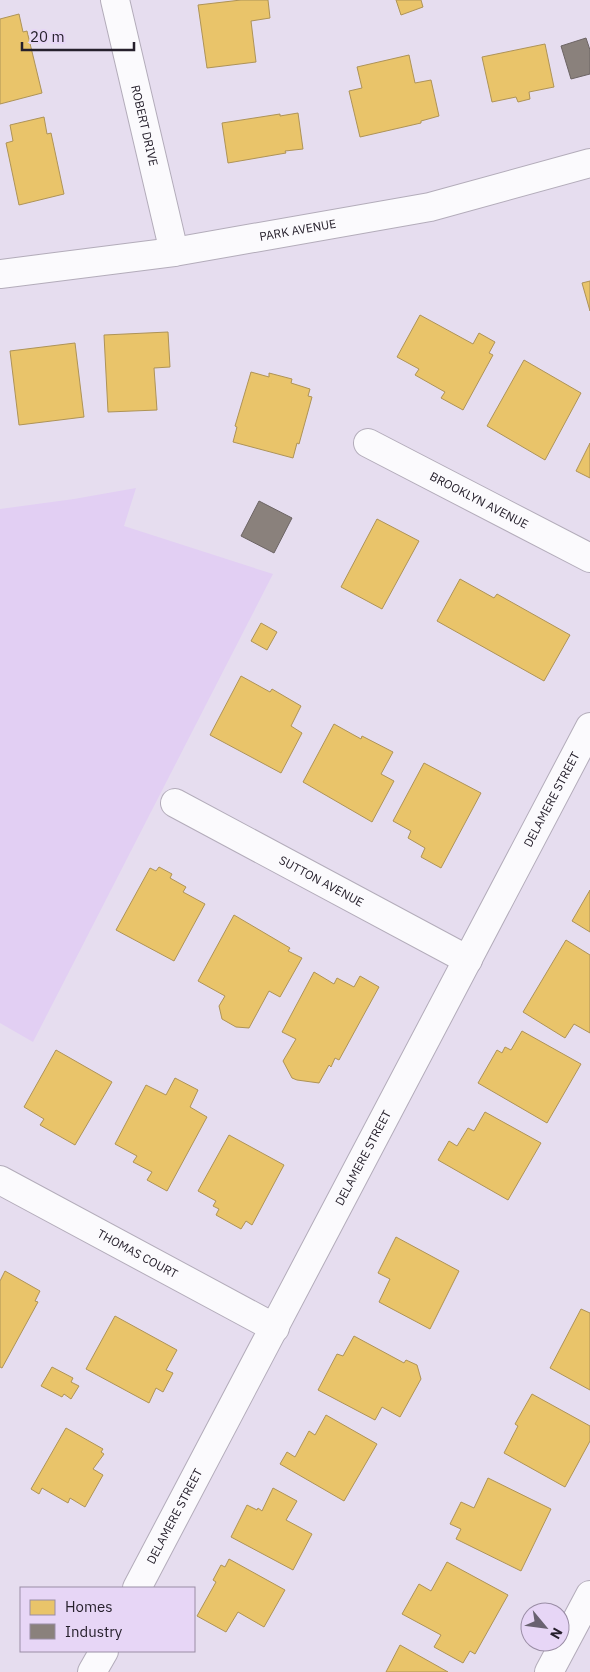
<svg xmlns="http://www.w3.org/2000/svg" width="590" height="1672" font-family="'IBM Plex Sans',sans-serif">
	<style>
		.green { fill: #e2cff3 }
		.homes { fill: #e9c46a; stroke: #ae9357 }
		.industry { fill: #8a817c; stroke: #6c6464 }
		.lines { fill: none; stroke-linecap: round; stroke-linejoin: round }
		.street-casing { stroke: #b3acba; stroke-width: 30 }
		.secondary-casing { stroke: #b3acba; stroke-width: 30 }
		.street { stroke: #fbfafd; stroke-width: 28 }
		.secondary { stroke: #fbfafd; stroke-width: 28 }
		.labels { text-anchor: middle; stroke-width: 5; stroke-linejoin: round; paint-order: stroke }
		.street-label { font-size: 12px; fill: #26202c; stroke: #e7d6f6 }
	</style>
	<rect width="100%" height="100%" fill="#e6ddef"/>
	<path class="green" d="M136 488 124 526 273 574 33 1042 0 1023V509L74 499Z"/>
	<path class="homes" d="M241 0H268L270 18 251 21 256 62 207 68 198 5Z
		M396 0H421L423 7 401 15Z
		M19 14 23 32 27 31 42 93 0 104V19Z
		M545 44 554 87 529 92 530 99 518 102 516 97 492 102 482 57Z
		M409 55 415 83 431 80 439 116 421 121V123L360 137 349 91 362 88 357 67Z
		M298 113 303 149 285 151 286 153 228 163 222 123 280 114V116Z
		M44 117 47 134 51 133 64 194 19 205 6 143 13 141 10 125Z
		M590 281V311L582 283Z
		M420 315 473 344 479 333 495 342 489 353 493 355 463 410 441 398 445 392 415 375 419 369 397 357Z
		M168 332 170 367 154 368 157 410 108 412 104 335Z
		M75 343 84 417 19 425 10 351Z
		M524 360 581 393 545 460 487 426Z
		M251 372 269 377V373L292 379 291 383 310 389 308 396 312 397 299 444 297 443 293 458 233 442 237 427 235 426Z
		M590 443V478L576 471Z
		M377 519 419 541 382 609 341 587Z
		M460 579 494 598 497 594 570 635 544 681 437 621Z
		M261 623 277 632 267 650 251 641Z
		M241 676 270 692 272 689 301 706 291 726 302 733 281 773 210 735Z
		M334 724 361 739 362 736 393 752 381 774 394 781 372 822 303 782Z
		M424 763 481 793 441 868 421 857 425 848 408 838 411 831 393 821Z
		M159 867 172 874 170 878 186 887 183 892 205 904 174 961 116 930 150 868 156 871Z
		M590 890V932L572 921Z
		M234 915 290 948 288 951 302 958 280 997 269 991 249 1028 236 1027 222 1019 219 1006 225 996 198 981Z
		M566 940 590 955V1033L574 1024 565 1038 523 1012Z
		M314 972 334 984 337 978 354 987 360 976 379 987 339 1060 335 1058 331 1067 329 1065 319 1083 297 1080 292 1078 283 1061 296 1039 282 1032Z
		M522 1031 581 1064 547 1123 478 1083 497 1050 502 1053 505 1047 511 1050Z
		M56 1050 112 1082 75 1145 40 1125 44 1119 24 1107Z
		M175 1078 198 1090 190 1107 207 1117 167 1191 147 1180 152 1172 133 1162 137 1156 115 1144 146 1085 166 1095Z
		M485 1112 541 1143 508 1200 438 1160 449 1141 457 1146 468 1128 474 1131Z
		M229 1135 284 1165 252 1225 246 1221 241 1229 216 1215 219 1209 213 1206 216 1201 198 1191Z
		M396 1237 459 1271 430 1329 379 1302 390 1279 378 1273Z
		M5 1271 40 1291 35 1301 38 1302 2 1368 0 1367V1281Z
		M581 1309 590 1313V1390L550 1368Z
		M115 1316 177 1350 166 1370 173 1373 163 1392 156 1388 149 1403 86 1369Z
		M354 1336 404 1363 406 1360 417 1365 421 1379 400 1417 382 1407 375 1420 318 1390 337 1354 343 1356Z
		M52 1367 73 1378 71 1382 79 1386 71 1399 64 1394 62 1397 41 1386Z
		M532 1394 590 1426V1441L565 1487 504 1453 518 1426 515 1424Z
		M326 1415 377 1444 344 1501 280 1464 287 1452 295 1457 309 1431 315 1435Z
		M66 1428 103 1449 101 1452 104 1454 93 1469 103 1475 85 1507 70 1498 68 1503 42 1488 39 1494 31 1489Z
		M488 1478 551 1509 521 1571 456 1539 461 1529 450 1524 461 1502 474 1508Z
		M273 1488 297 1501 286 1520 312 1534 293 1570 231 1537 247 1505 257 1510 258 1508 262 1511Z
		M229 1559 285 1590 264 1627 238 1612 226 1632 197 1616 216 1582 213 1580 221 1565 225 1567Z
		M447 1562 508 1595 475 1654 470 1651 463 1663 434 1647 441 1635 402 1614 419 1584 431 1591Z
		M400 1645 448 1672H386Z"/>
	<path class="industry" d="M586 38 590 50V74L571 79 561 46Z
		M259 501 292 518 274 553 241 536Z"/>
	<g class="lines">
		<defs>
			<g id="street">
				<path id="s1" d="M115 0 174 252"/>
				<path id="s2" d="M368 443 590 558"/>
				<path id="s3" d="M175 803 468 960"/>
				<path id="s4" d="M0 1180 275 1328"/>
				<path id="s5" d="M137 1588 590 727"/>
				<path d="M92 1672 104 1651"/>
				<path d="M549 1672 590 1595"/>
			</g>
			<g id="secondary">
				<path id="s6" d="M0 274 174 252 430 207 590 163"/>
			</g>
		</defs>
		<use href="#street" class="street-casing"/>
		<use href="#secondary" class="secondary-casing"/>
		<use href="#street" class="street"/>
		<use href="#secondary" class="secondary"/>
	</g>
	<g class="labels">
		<g class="street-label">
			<text dy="4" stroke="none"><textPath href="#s1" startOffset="129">ROBERT DRIVE</textPath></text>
			<text dy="4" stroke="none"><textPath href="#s6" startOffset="301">PARK AVENUE</textPath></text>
			<text dy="4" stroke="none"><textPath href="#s2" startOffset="125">BROOKLYN AVENUE</textPath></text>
			<text dy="4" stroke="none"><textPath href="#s5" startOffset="891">DELAMERE STREET</textPath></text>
			<text dy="4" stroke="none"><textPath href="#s3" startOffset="166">SUTTON AVENUE</textPath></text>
			<text dy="4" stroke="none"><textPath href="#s5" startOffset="486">DELAMERE STREET</textPath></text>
			<text dy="4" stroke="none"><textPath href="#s4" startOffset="156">THOMAS COURT</textPath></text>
			<text dy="4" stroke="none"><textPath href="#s5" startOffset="81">DELAMERE STREET</textPath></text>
		</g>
	</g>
	<rect x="20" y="1587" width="175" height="65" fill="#e7d6f6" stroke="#9a8da5"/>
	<rect x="30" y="1600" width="25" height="15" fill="#e9c46a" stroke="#9a8da5"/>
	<text x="65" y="1612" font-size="15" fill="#26202c">Homes</text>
	<rect x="30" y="1624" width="25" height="15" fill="#8a817c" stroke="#9a8da5"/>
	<text x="65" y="1637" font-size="15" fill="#26202c">Industry</text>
	<g transform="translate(545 1627) rotate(119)"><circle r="24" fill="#e7d6f6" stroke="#9a8da5"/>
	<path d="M0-4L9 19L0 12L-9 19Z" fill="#696270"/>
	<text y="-8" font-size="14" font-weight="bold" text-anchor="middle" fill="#26202c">N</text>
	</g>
	<path d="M22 42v8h112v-8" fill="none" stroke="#26202c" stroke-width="2.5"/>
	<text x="30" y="42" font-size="15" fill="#26202c" stroke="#e7d6f6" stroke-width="4" paint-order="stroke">20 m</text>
</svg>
